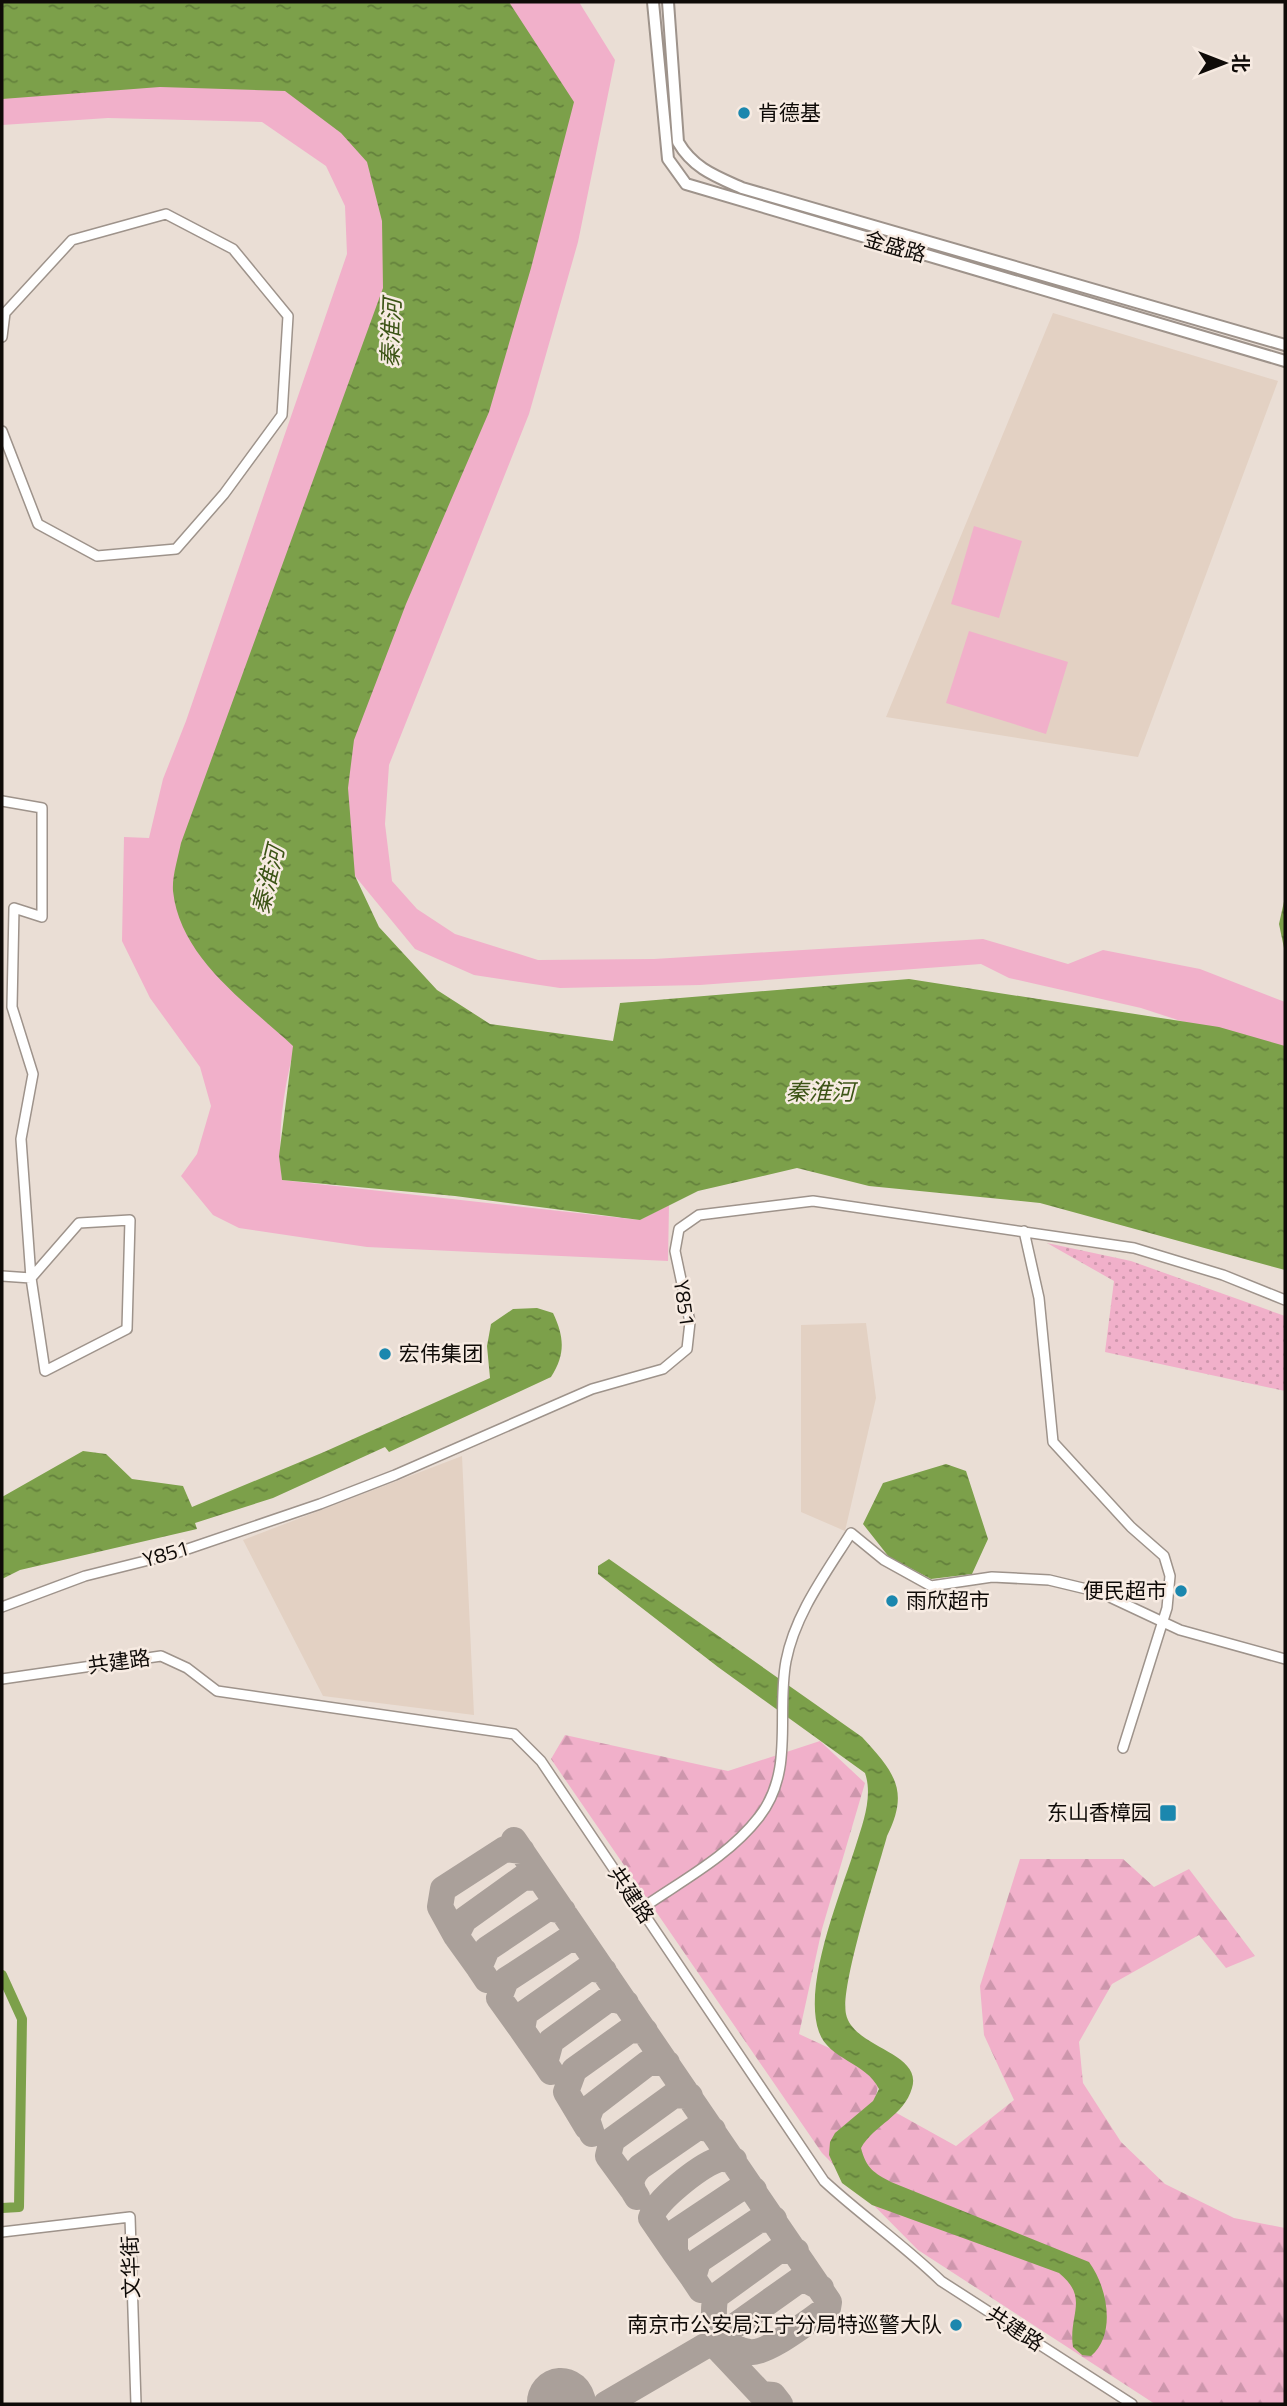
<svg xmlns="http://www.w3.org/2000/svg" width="1287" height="2406" font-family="'Titillium Web','Noto Sans SC',sans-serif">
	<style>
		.built { fill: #e3d1c3 }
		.grass { fill: url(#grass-dots) }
		.forest { fill: url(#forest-firs) }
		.park { fill: #f1b0ca }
		.water { fill: url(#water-ripples) }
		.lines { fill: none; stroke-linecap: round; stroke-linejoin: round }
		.canal { stroke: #7ca04a; stroke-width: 10 }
		.taxiway { stroke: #aaa09a; stroke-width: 26 }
		.runway { stroke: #aaa09a; stroke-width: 68 }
		.minor-casing { stroke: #9e938b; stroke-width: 12 }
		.tertiary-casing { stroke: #9e938b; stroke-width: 14 }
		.minor { stroke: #fff; stroke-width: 9 }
		.tertiary { stroke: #fff; stroke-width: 10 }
		.poi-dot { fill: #1b87ae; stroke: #f7ebe2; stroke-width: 2.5 }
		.labels { text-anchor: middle; stroke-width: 5; stroke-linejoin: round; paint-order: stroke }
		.poi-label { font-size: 21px; fill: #0f0b08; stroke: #f7ebe2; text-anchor: start }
		.street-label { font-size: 21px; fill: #0f0b08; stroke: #f7ebe2 }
		.water-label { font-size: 23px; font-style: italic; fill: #3c5416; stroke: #f7ebe2 }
	</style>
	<defs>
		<pattern id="grass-dots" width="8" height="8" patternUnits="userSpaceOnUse" patternTransform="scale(1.75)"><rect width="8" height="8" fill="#f1b0ca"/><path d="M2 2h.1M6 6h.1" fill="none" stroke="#cd96ac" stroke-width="1.8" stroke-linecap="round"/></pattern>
		<pattern id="forest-firs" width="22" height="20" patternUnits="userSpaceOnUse" patternTransform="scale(1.75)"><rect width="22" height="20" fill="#f1b0ca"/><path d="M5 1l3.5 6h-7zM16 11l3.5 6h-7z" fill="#cd96ac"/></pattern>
		<pattern id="water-ripples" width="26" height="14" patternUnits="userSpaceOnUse" patternTransform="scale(1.75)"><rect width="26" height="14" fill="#7ca04a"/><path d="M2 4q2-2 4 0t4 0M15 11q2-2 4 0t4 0" fill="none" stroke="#64813c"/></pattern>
	</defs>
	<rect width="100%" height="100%" fill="#eaded5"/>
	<path class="built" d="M1053 313 1278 381 1138 757 886 717Z
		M866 1323 876 1398 845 1531 801 1512V1325Z
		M462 1456 474 1715 323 1696 243 1540Z"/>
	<path class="grass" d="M1047 1243 1131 1261 1285 1316V1391L1105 1352 1114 1281Z"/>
	<path class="forest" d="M565 1735 728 1771 820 1741 865 1783 822 1929 799 2034 881 2072 875 2101 956 2146 1014 2100 984 2035 980 1986 1020 1859H1123L1154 1887 1189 1869 1255 1956 1226 1968 1199 1935 1112 1984 1079 2042 1083 2083 1121 2142 1165 2184 1234 2218 1285 2228V2404H1155L918 2250 822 2153 551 1759Z"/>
	<path class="park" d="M2 2H579L615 60 578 242 529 414 389 765 385 824 392 881 417 909 455 934 538 960 654 959 983 939 1068 964 1103 950 1200 969 1285 1002V1055L1141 1008 1009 978 981 964 700 985 560 988 474 975 415 949 355 876C320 971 270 1076 282 1180L640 1220 669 1205 668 1261 367 1247 239 1228 213 1215 181 1176 197 1154 211 1106 200 1067 150 998 122 941 124 837 149 838 163 779 186 721 347 254 345 206 326 166 262 122 108 118 2 125Z
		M974 526 1022 541 999 618 951 604Z
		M969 631 1068 662 1046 734 946 703Z"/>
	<path class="water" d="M2 2H509L574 102 531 268 489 412 406 604 354 740 348 788 355 876 379 927 437 990 490 1024 613 1041 620 1003 909 979 1219 1027 1285 1046V1270L1040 1203 869 1186 797 1168 698 1191 640 1220 455 1196 282 1180 279 1156 293 1046C247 1003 180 958 173 891 172 876 178 858 181 843L383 288 382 221 367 162 341 133 285 91 160 87 2 99Z
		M1285 897V953L1279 924Z
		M537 1308 553 1313C564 1336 566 1354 551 1377L389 1452 385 1447 273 1498 195 1523 197 1529 20 1570 2 1579V1497L83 1451 106 1454 132 1479 183 1486 192 1507 324 1452 490 1378 487 1346 491 1324 513 1309Z
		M946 1464 966 1471 988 1539 972 1574 931 1579 889 1557 863 1524 883 1483Z
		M609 1559 862 1737C894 1772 910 1790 887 1836 878 1870 840 1986 846 2014 853 2048 923 2052 912 2088 904 2116 874 2125 861 2148 866 2168 874 2173 891 2182L1089 2262C1107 2286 1117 2334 1091 2356L1082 2355 1073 2347C1068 2315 1090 2298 1059 2273L872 2205 842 2183 829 2155 830 2142 835 2133 873 2101 879 2089C866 2062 829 2060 819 2032 802 1985 841 1893 856 1845 863 1823 873 1796 865 1773L718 1667 598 1574V1566Z"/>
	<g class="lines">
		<path class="canal" d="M2 1975 22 2019 19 2207 2 2208"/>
		<path class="taxiway" d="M514 1840 829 2302 828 2308C811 2319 767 2355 749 2352 734 2350 731 2341 712 2342L606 2404
			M456 1936 440 1907 443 1889 505 1849 522 1851
			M479 1968 456 1936 464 1920 524 1877 540 1878
			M487 1980 479 1968 487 1949 548 1908 563 1911
			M522 2030 499 1998 506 1980 569 1939 583 1941
			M545 2063 522 2030 525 2013 589 1968 604 1971
			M551 2072 545 2063 551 2041 610 1998 626 2003
			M587 2127 566 2092 574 2070 630 2030 645 2031
			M592 2134 587 2119 592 2106 648 2063H667
			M632 2189 608 2156 612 2140 674 2095 690 2096
			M637 2197C629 2186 630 2177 640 2167L698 2127 713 2130
			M675 2253 651 2218C656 2200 699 2167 717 2160 722 2158 729 2160 734 2160
			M693 2278 675 2253V2232L738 2190 746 2187 754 2190
			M701 2290 693 2278 698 2261 759 2220 774 2219
			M712 2342C717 2326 711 2310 716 2296L778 2251H796
			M712 2342 798 2281H808L821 2288
			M712 2342 761 2394 773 2395 780 2404"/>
		<path class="runway" d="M561 2402 562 2404"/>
		<defs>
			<path id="minor" d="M2 337 5 313 72 240 166 214 233 249 288 316 282 415 224 494 176 549 97 556 38 524 2 431
				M2 801 42 808V917L14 908 12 1007 33 1074 21 1139 31 1278 45 1371 127 1329 130 1220 79 1223 31 1278
				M1024 1231 1039 1298 1053 1442 1131 1527 1164 1556 1170 1576 1167 1608 1123 1748
				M2 1276 31 1278
				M2 1607 85 1576 173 1554 320 1504 395 1475 592 1389 663 1369 687 1349 690 1322 675 1251 679 1229 699 1215 813 1201 1134 1248 1223 1275 1285 1300
				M2 1679 161 1656 187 1668 217 1691 514 1734 541 1761 824 2181C862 2216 904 2245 941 2281L1132 2404
				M641 1909C681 1881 728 1857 759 1817 795 1771 776 1714 786 1661 795 1614 826 1573 851 1533L884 1560 931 1586 992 1577 1049 1580 1099 1592 1180 1630 1285 1659
				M2 2232 130 2217 136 2404"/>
			<path id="tertiary" d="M653 2 668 159 686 184 1285 361
				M668 2 678 142C693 168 715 176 742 188L1285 345"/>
		</defs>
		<use href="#minor" class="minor-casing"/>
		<use href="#tertiary" class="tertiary-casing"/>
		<use href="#minor" class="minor"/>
		<use href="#tertiary" class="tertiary"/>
	</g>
	<g class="poi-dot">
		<circle cx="744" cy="113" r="7"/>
		<circle cx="385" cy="1354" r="7"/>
		<circle cx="1181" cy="1591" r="7"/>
		<circle cx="892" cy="1601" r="7"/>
		<rect x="1159" y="1804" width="18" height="18" rx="3.5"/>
		<circle cx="956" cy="2325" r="7"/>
	</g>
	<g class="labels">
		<g class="poi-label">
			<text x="758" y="120">肯德基</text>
			<text x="399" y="1361">宏伟集团</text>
			<text x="1167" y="1598" text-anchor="end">便民超市</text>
			<text x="906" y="1608">雨欣超市</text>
			<text x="1152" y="1820" text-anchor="end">东山香樟园</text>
			<text x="942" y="2332" text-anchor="end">南京市公安局江宁分局特巡警大队</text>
		</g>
		<g class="street-label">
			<text transform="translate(895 247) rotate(16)" y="7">金盛路</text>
			<text transform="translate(684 1303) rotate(82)" y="7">Y851</text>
			<text transform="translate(166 1554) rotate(-16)" y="7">Y851</text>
			<text transform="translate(119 1662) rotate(-8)" y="7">共建路</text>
			<text transform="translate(631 1895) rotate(56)" y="7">共建路</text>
			<text transform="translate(131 2267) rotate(-92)" y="7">文华街</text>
			<text transform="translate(1015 2329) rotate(33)" y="7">共建路</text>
		</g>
		<g class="water-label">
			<text transform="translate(391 333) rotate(-88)" y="8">秦淮河</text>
			<text transform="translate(268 880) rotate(-76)" y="8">秦淮河</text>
			<text x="820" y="1100">秦淮河</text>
		</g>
	</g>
	<rect width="1287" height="2406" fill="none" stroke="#0f0b08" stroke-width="7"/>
	<g transform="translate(1224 63) rotate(90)" stroke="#f7ebe2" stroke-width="5" paint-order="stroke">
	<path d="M0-5L12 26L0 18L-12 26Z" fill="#0f0b08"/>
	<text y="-10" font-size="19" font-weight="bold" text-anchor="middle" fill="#0f0b08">北</text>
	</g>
</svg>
